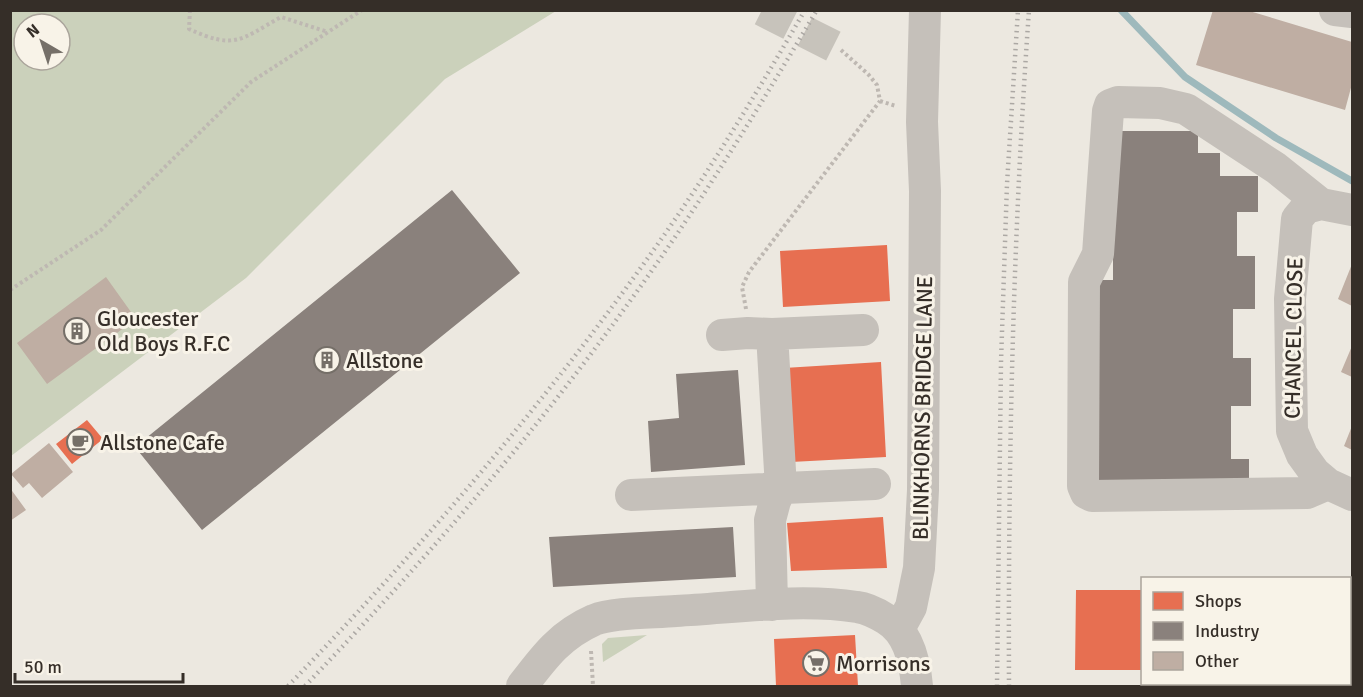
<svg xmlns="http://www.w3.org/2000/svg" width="1363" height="697" font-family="Signika,sans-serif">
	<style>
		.green { fill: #cbd1bb; fill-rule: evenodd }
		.shops { fill: #e76f51 }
		.industry { fill: #8a817c }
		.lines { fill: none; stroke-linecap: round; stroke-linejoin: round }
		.stream { stroke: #9eb9bc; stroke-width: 7 }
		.building { fill: #bfaea3 }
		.minor-tunnel { stroke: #c7c3bb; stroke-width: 32; stroke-dasharray: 32 16; stroke-linecap: butt }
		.path { stroke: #beb8b2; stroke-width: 4; stroke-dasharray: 3 3; stroke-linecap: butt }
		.minor { stroke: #c5c0ba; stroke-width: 32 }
		.rail { stroke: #aca8a4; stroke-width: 4.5; stroke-dasharray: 1.5 4.5; stroke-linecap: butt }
		.labels { text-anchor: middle; stroke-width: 6; stroke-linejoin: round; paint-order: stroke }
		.poi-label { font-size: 22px; fill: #352e28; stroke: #f8f3e8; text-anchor: start }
		.street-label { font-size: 22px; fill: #352e28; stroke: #f8f3e8 }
	</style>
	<rect width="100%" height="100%" fill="#ece8e0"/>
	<path class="green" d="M11 11H556L445 79 246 278 11 456ZM24 24H60V60H24Z
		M647 635 603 662 602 644 608 638Z"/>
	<path class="shops" d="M887 245 890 301 783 307 780 251Z
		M881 362 886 457 791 462 784 368Z
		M87 420 103 439 72 464 56 444Z
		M883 517 887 568 791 571 787 523Z
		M1076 590H1142V670H1075Z
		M855 635 858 686H776L774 639Z"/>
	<path class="industry" d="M1113 131H1198V153H1220V176H1258V212H1237V256H1255V309H1233V358H1251V406H1231V459H1249V480H1091V280H1113Z
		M452 190 520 273 202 530 135 447Z
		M738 370 745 465 651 472 648 421 679 418 676 374Z
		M733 527 736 577 553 587 549 537Z"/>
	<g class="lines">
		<path class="stream" d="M1121 10 1185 77 1276 138 1352 181"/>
	</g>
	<path class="building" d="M1213 10H1246L1352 42V84L1345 110 1196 65Z
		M1352 264V306L1338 299Z
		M106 277 136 319 47 384 17 343Z
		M1352 346V377L1341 372Z
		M1352 426V450L1344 446Z
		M49 443 73 472 42 498 29 483 23 488 11 474Z
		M10 488 26 510 10 521Z"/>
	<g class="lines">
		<path class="minor-tunnel" d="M762 10 841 50"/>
		<path class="path" d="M190 10 189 29C235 50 240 40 281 17L328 32
			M841 50 868 74 877 85 880 101
			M880 101 896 106
			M10 290 101 230 251 82 362 10
			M746 309 742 287 749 272 880 101
			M591 651 593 686"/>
		<path class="minor" d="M1335 10 1352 12
			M1321 204 1306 208 1297 219 1290 299 1292 431 1302 455 1315 473 1328 484 1352 495
			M722 335 748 333 772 334
			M1328 484 1307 493 1092 496 1086 493 1083 486 1084 282 1098 254 1108 111 1110 105 1118 102 1160 103 1186 109 1276 168 1321 204 1352 210
			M631 495 875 484
			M772 605 770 520 775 501 781 488 772 334 863 330
			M899 629 911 607 919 568 923 490 925 191 922 122 925 10
			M522 686C544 657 560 635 594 620 614 612 654 613 676 611 735 608 798 598 857 607 866 608 878 614 886 619 908 632 915 662 917 686"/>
		<path class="rail" d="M288 686C420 549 544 404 655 248 709 172 758 91 805 10
			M305 686C421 565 532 437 630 301 698 208 758 109 817 10
			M997 686 1001 362 1007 184 1018 10
			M1009 686C1008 461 1013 235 1029 10"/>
	</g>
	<defs>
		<symbol id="building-ring" viewBox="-11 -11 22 22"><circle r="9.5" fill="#f8f3e8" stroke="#756f68" stroke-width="1.5"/><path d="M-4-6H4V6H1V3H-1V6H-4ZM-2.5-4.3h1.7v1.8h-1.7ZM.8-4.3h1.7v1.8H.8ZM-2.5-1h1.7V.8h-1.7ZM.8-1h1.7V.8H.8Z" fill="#756f68"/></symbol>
		<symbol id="cafe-ring" viewBox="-11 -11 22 22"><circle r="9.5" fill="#f8f3e8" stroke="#756f68" stroke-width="1.5"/><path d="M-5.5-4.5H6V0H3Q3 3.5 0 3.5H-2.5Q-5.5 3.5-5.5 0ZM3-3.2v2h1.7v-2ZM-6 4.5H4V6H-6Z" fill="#756f68"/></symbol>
		<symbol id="supermarket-ring" viewBox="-11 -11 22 22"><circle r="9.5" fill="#f8f3e8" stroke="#756f68" stroke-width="1.5"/><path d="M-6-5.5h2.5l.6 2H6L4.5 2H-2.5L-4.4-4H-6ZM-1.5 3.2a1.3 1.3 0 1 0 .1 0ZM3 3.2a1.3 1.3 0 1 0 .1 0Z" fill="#756f68"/></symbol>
	</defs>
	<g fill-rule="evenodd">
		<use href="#building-ring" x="62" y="316" width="30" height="30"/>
		<use href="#building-ring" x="312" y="345" width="30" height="30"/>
		<use href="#cafe-ring" x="65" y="427" width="30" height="30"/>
		<use href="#supermarket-ring" x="801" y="648" width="30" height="30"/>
	</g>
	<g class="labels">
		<g class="poi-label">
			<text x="97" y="326">Gloucester<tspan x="97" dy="25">Old Boys R.F.C</tspan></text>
			<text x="346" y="368">Allstone</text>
			<text x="100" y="450">Allstone Cafe</text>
			<text x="836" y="671">Morrisons</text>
		</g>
		<g class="street-label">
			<text transform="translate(1293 338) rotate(-89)" y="8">CHANCEL CLOSE</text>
			<text transform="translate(922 408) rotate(-89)" y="8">BLINKHORNS BRIDGE LANE</text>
		</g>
	</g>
	<rect width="1363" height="697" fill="none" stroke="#352e28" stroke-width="24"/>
	<rect x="1141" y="577" width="210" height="108" fill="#f8f3e8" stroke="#aaa49b" stroke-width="1.5"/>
	<rect x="1153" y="592" width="30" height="18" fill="#e76f51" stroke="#aaa49b" stroke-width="1.5"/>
	<text x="1195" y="607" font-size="18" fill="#352e28">Shops</text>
	<rect x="1153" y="622" width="30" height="18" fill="#8a817c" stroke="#aaa49b" stroke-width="1.5"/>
	<text x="1195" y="637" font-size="18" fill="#352e28">Industry</text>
	<rect x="1153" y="652" width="30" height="18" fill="#bfaea3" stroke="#aaa49b" stroke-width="1.5"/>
	<text x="1195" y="667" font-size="18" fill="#352e28">Other</text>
	<g transform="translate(42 42) rotate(321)"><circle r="28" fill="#f8f3e8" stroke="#aaa49b" stroke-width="1.5"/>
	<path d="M0-4.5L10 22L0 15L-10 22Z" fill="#756f68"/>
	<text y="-9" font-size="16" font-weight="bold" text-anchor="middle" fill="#352e28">N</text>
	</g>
	<path d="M15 673v9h168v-9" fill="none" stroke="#352e28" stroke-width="3"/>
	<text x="24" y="673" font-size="18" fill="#352e28" stroke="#f8f3e8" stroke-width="4.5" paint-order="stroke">50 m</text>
</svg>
